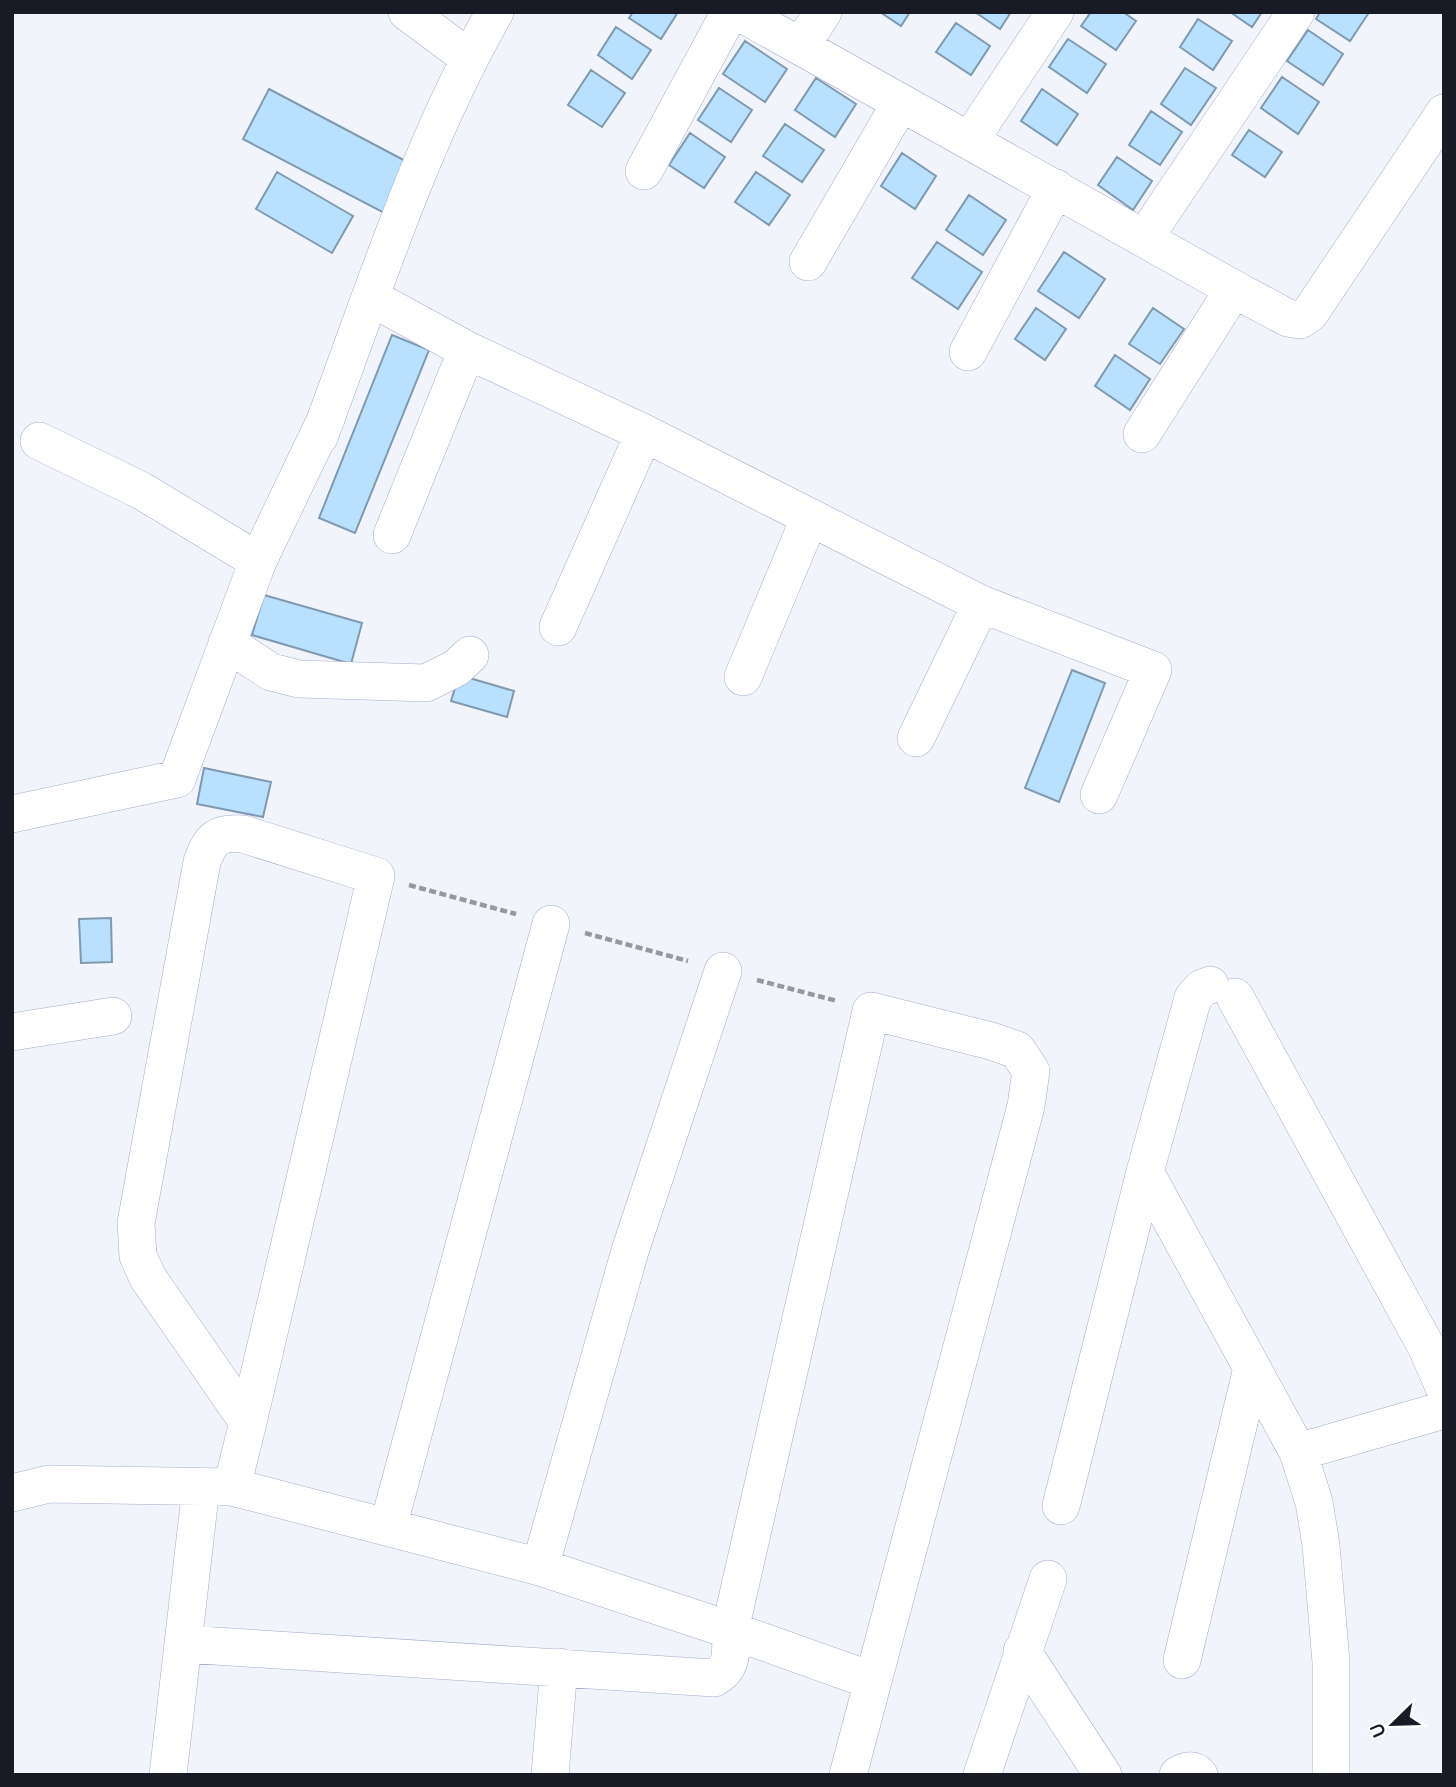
<svg xmlns="http://www.w3.org/2000/svg" width="1456" height="1787" font-family="Quicksand,sans-serif">
	<style>
		.building { fill: #b9e0ff; stroke: #7f9aaf; stroke-width: 2 }
		.lines { fill: none; stroke-linecap: round; stroke-linejoin: round }
		.street-casing { stroke: #a4aecb; stroke-width: 38 }
		.path { stroke: #9598a0; stroke-width: 4.5; stroke-dasharray: 7 3.5; stroke-linecap: butt }
		.street { stroke: #fff; stroke-width: 37 }
	</style>
	<rect width="100%" height="100%" fill="#f1f4fa"/>
	<path class="building" d="M633 12H678L661 39 629 18Z
		M880 12H910L901 26Z
		M975 12H1011L1000 29Z
		M1091 12H1123L1136 21 1116 50 1081 26Z
		M1230 12H1262L1252 27Z
		M1320 12H1366L1368 14 1350 41 1316 19Z
		M1198 19 1232 41 1213 70 1180 47Z
		M956 23 990 46 971 75 936 52Z
		M616 27 651 50 632 79 598 55Z
		M1308 30 1343 54 1323 85 1287 61Z
		M1068 39 1106 64 1087 93 1049 67Z
		M745 41 787 69 765 102 723 74Z
		M1185 68 1216 88 1191 125 1161 104Z
		M591 70 625 93 602 127 568 105Z
		M1282 77 1319 102 1298 134 1261 108Z
		M816 78 856 104 835 137 795 110Z
		M719 88 752 110 731 142 698 120Z
		M269 89 415 166 390 216 243 139Z
		M1042 89 1078 114 1057 145 1021 121Z
		M1151 111 1182 132 1160 165 1129 145Z
		M785 124 824 150 802 182 763 156Z
		M1249 130 1282 152 1265 177 1232 155Z
		M690 133 725 157 704 188 669 165Z
		M902 153 936 176 915 209 881 186Z
		M1117 157 1152 181 1133 210 1098 185Z
		M277 172 353 216 332 253 256 209Z
		M756 172 790 195 769 225 735 202Z
		M969 195 1006 220 983 255 946 230Z
		M937 242 982 272 958 309 912 278Z
		M1064 252 1105 279 1079 318 1038 291Z
		M1036 308 1066 329 1045 360 1015 339Z
		M1153 308 1184 329 1160 364 1129 344Z
		M392 335 429 350 355 533 319 518Z
		M1115 355 1150 379 1130 410 1095 386Z
		M264 595 362 623 351 664 252 635Z
		M1072 670 1105 683 1059 802 1025 788Z
		M459 675 514 691 507 717 451 701Z
		M204 768 271 782 263 817 197 804Z
		M111 918 112 962 81 963 79 919Z"/>
	<g class="lines">
		<defs>
			<path id="street" d="M407 12 469 58
				M739 12 1234 289 1288 318 1300 320 1310 313 1444 113
				M801 46 823 12
				M970 140 1055 12
				M644 171 730 12
				M1145 237 1296 12
				M808 262 900 104
				M370 297 467 350 644 433 981 604 1153 670 1099 795
				M968 352 1056 188
				M1142 434 1234 289
				M319 437C372 296 420 143 495 12
				M39 441 142 491 258 561
				M392 535 467 350
				M558 627 644 433
				M227 643 271 672 299 679 426 683 456 668 470 655
				M743 677 810 517
				M916 738 981 604
				M12 814 177 779 258 561 326 419
				M1235 997 1427 1348 1444 1387
				M12 1032 113 1016
				M1145 1172 1298 1452 1314 1502 1321 1545 1331 1662V1775
				M1298 1452 1444 1410
				M232 1487 248 1422 376 876 243 834C217 832 211 838 202 862L136 1223 138 1256 148 1278 248 1422
				M12 1493 49 1484 232 1487 540 1567 730 1630 873 1681
				M1061 1506 1145 1172 1193 998 1202 988 1210 985
				M388 1527 551 924
				M540 1567 630 1251 723 971
				M184 1644 714 1678C734 1667 731 1651 730 1630L871 1011 991 1041 1017 1050 1031 1071 1026 1106 848 1775
				M1022 1651 1103 1775
				M1182 1660 1252 1368
				M168 1775 201 1487
				M550 1775 559 1667
				M982 1775 1048 1579
				M1178 1775C1185 1771 1193 1768 1199 1775"/>
		</defs>
		<use href="#street" class="street-casing"/>
		<path class="path" d="M409 885 516 914
			M585 933 688 961
			M757 980 837 1001"/>
		<use href="#street" class="street"/>
	</g>
	<rect width="1456" height="1787" fill="none" stroke="#181b26" stroke-width="28"/>
	<g transform="translate(1393 1724) rotate(247)" stroke="#ffffff" stroke-width="5" paint-order="stroke">
	<path d="M0-5L12 26L0 18L-12 26Z" fill="#181b26"/>
	<text y="-10" font-size="19" font-weight="bold" text-anchor="middle" fill="#181b26">U</text>
	</g>
</svg>
